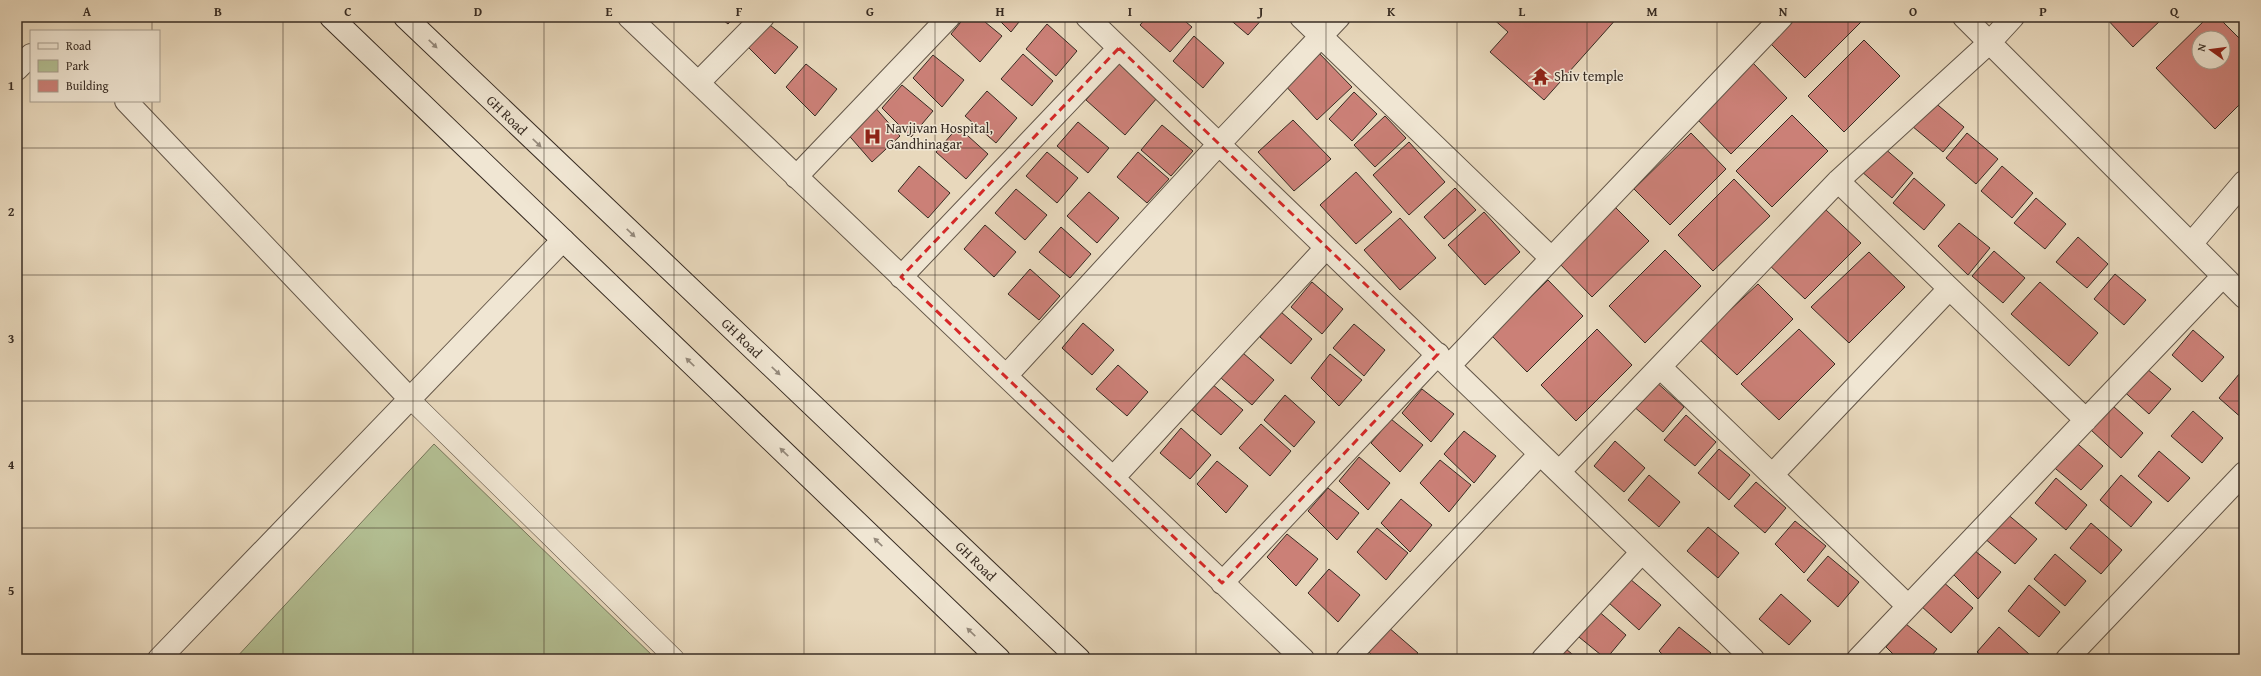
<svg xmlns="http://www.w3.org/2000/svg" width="2261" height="676" font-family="'Gentium Book Plus',serif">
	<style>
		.green { fill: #b3bf93; stroke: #76765b }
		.building { fill: #cb8077; stroke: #382c23; fill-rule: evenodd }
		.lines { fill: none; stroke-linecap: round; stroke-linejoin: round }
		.service-casing { stroke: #645749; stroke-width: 20 }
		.minor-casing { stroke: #645749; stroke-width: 24 }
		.secondary-casing { stroke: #382c23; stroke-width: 24 }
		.service { stroke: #f0e6d3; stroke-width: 19 }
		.minor { stroke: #f0e6d3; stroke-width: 22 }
		.secondary { stroke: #f0e6d3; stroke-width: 22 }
		.oneway { fill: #94897b }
		.marked { fill: none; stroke: #d62828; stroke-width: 3; stroke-dasharray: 8 5; stroke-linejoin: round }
		.grid { fill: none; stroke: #382c23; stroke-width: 1; stroke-opacity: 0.55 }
		.labels { text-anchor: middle; stroke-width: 3; stroke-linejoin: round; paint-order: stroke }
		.poi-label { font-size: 14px; fill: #382c23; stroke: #f0e6d3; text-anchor: start }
		.street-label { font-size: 14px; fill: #382c23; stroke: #f0e6d3 }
		.neatline { fill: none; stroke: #382c23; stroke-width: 1.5 }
		.grid-label { font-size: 13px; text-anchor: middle; font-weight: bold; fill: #382c23 }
	</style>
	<rect width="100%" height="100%" fill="#e8d8bc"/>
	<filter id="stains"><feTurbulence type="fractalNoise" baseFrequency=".005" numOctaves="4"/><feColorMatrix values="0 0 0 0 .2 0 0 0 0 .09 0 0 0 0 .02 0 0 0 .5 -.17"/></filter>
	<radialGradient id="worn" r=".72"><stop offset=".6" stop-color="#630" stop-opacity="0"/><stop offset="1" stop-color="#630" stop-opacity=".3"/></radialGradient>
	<path class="green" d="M434 444 656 659H235Z"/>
	<path class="building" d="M719 17H734L728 24Z
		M965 17H979L1002 36 980 62 951 34Z
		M996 17H1023L1011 32Z
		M1147 17H1180L1192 27 1170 52 1140 25Z
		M1227 17H1264L1248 35Z
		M1491 17H1618L1544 100 1490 52 1508 32Z
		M1794 17H1857L1861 22 1805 78 1769 42Z
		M2105 17H2164L2133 47Z
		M2208 17H2218L2244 43V100L2215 129 2156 68ZM2199 38H2223V62H2199Z
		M766 22 798 47 775 74 746 45Z
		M1047 24 1077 51 1056 76 1026 49Z
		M1194 36 1224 63 1203 88 1173 61Z
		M1864 40 1900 76 1844 132 1808 96Z
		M1316 50 1352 87 1317 120 1282 82Z
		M1023 54 1053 81 1032 106 1001 79Z
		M933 55 964 80 942 107 913 78Z
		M1752 62 1787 98 1731 154 1696 118Z
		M1118 63 1157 98 1125 135 1086 100Z
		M806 64 837 89 815 116 786 87Z
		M902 85 933 111 911 137 882 108Z
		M987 91 1017 118 996 143 965 116Z
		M1354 92 1377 114 1352 141 1329 119Z
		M1933 101 1964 127 1943 152 1912 126Z
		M873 105 900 136 872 162 845 131Z
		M1792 115 1828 151 1772 207 1736 171Z
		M1385 116 1406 138 1375 167 1354 145Z
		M1293 120 1331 159 1294 191 1258 152Z
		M1078 122 1109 148 1088 173 1057 146Z
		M1162 125 1193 151 1171 176 1141 150Z
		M958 127 988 154 966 179 936 152Z
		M1691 133 1726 169 1670 225 1634 189Z
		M1967 133 1998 159 1976 184 1946 158Z
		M1409 142 1445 182 1409 215 1373 175Z
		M1883 147 1913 173 1892 198 1861 171Z
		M1047 152 1078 178 1057 203 1026 176Z
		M1138 152 1169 179 1147 203 1117 177Z
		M919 166 950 193 928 218 898 191Z
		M2002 166 2033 193 2012 218 1981 191Z
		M1356 172 1392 212 1356 244 1320 205Z
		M1914 178 1945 205 1924 230 1893 203Z
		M1734 179 1770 216 1713 271 1678 235Z
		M1455 188 1476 210 1444 239 1424 217Z
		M1016 189 1047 215 1025 240 995 213Z
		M1089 192 1119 218 1097 243 1067 216Z
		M2036 198 2066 224 2045 249 2014 223Z
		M1613 205 1649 241 1592 297 1557 261Z
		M1825 209 1861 243 1805 299 1767 263Z
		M1484 212 1520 252 1485 285 1448 245Z
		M1400 218 1436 258 1400 290 1364 250Z
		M1959 223 1990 248 1968 275 1938 246Z
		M985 225 1016 252 994 277 964 249Z
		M1061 227 1091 254 1070 278 1039 252Z
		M2078 237 2108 264 2087 288 2056 262Z
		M1665 250 1701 286 1645 343 1609 306Z
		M1994 251 2025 278 2003 303 1972 276Z
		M1869 252 1905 287 1849 343 1811 307Z
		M1030 269 1060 296 1039 320 1008 294Z
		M2115 274 2146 300 2124 325 2094 299Z
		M1548 280 1583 316 1527 372 1492 336Z
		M1312 282 1343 309 1322 334 1291 307Z
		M2040 282 2098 333 2069 366 2011 314Z
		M1758 284 1793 319 1737 375 1699 339Z
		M1281 312 1312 339 1291 364 1260 337Z
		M1083 323 1114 350 1092 375 1062 348Z
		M1354 324 1385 350 1364 376 1333 348Z
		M1597 329 1632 365 1576 421 1541 385Z
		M1799 329 1835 364 1779 420 1741 384Z
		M2193 330 2224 357 2202 382 2172 355Z
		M1243 353 1274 380 1252 405 1221 378Z
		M1330 354 1362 380 1339 406 1311 378Z
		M2140 363 2171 389 2149 414 2119 387Z
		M1118 365 1148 392 1127 416 1096 389Z
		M2240 373 2244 376V420L2219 398Z
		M1654 380 1684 407 1663 432 1632 405Z
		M1212 384 1243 410 1221 435 1190 408Z
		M1422 389 1454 414 1431 442 1402 413Z
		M1285 395 1315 422 1294 447 1264 420Z
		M2113 406 2143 433 2121 458 2091 430Z
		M2193 411 2223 438 2202 463 2171 436Z
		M1686 415 1716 442 1695 466 1664 440Z
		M1391 419 1423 445 1400 472 1371 443Z
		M1261 424 1291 451 1270 476 1239 448Z
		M1181 428 1211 455 1190 479 1160 453Z
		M1464 431 1496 456 1474 483 1444 454Z
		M2072 439 2103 466 2081 490 2050 464Z
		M1615 441 1645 468 1624 492 1594 466Z
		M1719 449 1750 475 1729 500 1698 473Z
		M2159 451 2190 478 2168 502 2138 476Z
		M1359 457 1390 483 1368 510 1339 481Z
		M1440 460 1471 485 1449 512 1420 483Z
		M1217 461 1248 486 1226 513 1197 484Z
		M1649 475 1680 502 1659 527 1628 500Z
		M2121 475 2152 502 2131 527 2100 500Z
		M2056 478 2087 505 2066 530 2035 503Z
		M1756 482 1786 508 1765 533 1734 506Z
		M1328 488 1359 513 1337 540 1308 511Z
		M1401 499 1432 525 1410 552 1381 523Z
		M2006 513 2037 539 2015 564 1984 538Z
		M1795 521 1826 546 1804 573 1775 544Z
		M2091 523 2122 550 2101 574 2070 548Z
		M1708 527 1739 553 1718 578 1687 551Z
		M1377 528 1408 553 1386 580 1357 552Z
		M1287 534 1318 559 1296 586 1267 557Z
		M1969 546 2001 572 1978 599 1949 570Z
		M2055 554 2086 581 2065 606 2034 579Z
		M1828 556 1859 582 1838 607 1807 580Z
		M1329 569 1360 595 1338 622 1308 593Z
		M1630 579 1661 605 1639 630 1609 603Z
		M1942 581 1973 608 1951 633 1921 606Z
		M2029 585 2060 612 2039 637 2008 611Z
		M1781 594 1811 621 1789 645 1759 619Z
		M1596 609 1626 635 1606 659 1574 633Z
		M1906 624 1937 649 1929 659H1898L1886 647Z
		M1388 627 1418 653 1413 659H1376L1368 651Z
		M1679 627 1711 653 1706 659H1667L1659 651Z
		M1999 627 2029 654 2025 659H1985L1977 652Z
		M1566 649 1578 659H1557Z"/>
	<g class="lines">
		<defs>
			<path id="service" d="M410 399 675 659"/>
			<path id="minor" d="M629 17 1303 659
				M1087 17 1753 659
				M1301 17 1551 258
				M1964 17 2244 297
				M17 69 31 55
				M698 83 763 17
				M126 101 410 399
				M796 177 949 17
				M1838 181 2086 420
				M2191 244 2244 182
				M901 277 1119 48
				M1449 366 1782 17
				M1660 367 1908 606
				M1006 376 1219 144 1339 17
				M1559 472 1838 181 1990 42 2013 17
				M1772 475 1949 289
				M1113 478 1326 248
				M1222 583 1438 354
				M159 659 563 240
				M1347 659 1540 454
				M1543 659 1642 552
				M1858 659 2223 276
				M2067 659 2244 473"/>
			<path id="secondary" d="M331 17 999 659
				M405 17 1079 659"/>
		</defs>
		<use href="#service" class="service-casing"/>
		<use href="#minor" class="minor-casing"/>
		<use href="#secondary" class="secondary-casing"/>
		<use href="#service" class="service"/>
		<use href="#minor" class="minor"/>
		<use href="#secondary" class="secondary"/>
	</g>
	<defs><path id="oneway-solid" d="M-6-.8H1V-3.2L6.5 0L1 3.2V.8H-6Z"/></defs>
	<g class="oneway">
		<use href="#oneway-solid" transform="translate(433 44) rotate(44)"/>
		<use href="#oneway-solid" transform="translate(537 143) rotate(44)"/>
		<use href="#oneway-solid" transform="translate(631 233) rotate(44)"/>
		<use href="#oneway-solid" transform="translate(690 362) rotate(-136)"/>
		<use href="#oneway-solid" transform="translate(776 371) rotate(44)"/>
		<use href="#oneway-solid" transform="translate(784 452) rotate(-136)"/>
		<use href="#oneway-solid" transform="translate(878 542) rotate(-136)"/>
		<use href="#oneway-solid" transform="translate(971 632) rotate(-136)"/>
	</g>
	<path class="marked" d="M1119 48 1438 354 1222 583 901 277Z"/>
	<path class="grid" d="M152 17V31M283 17V659M413 17V659M544 17V659M674 17V659M804 17V659M935 17V659M1065 17V659M1196 17V659M1326 17V659M1457 17V659M1587 17V659M1717 17V659M1848 17V659M1978 17V659M2109 17V659M152 101V659M17 148H2244M17 275H2244M17 401H2244M17 528H2244"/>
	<defs>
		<symbol id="temple-bare" viewBox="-9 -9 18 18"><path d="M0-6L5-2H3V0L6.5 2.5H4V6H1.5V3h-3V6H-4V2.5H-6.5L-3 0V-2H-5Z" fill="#8f2418" stroke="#f0e6d3" stroke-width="2.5" paint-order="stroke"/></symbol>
		<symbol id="hospital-bare" viewBox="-9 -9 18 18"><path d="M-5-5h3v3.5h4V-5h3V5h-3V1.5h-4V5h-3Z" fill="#8f2418" stroke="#f0e6d3" stroke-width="2.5" paint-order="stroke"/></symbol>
	</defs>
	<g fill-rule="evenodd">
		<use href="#temple-bare" x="1528" y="64" width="25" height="25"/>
		<use href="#hospital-bare" x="860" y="124" width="25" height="25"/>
	</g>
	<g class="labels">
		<g class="poi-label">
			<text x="1554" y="81">Shiv temple</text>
			<text x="886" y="133">Navjivan Hospital,<tspan x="886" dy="16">Gandhinagar</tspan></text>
		</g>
		<g class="street-label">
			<text transform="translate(507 115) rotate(44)" y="5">GH Road</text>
			<text transform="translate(742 338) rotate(44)" y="5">GH Road</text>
			<text transform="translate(976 561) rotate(44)" y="5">GH Road</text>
		</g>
	</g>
	<rect width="2261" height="676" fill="none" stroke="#e8d8bc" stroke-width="44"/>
	<rect x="30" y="30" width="130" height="72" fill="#f0e6d3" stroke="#a69c8d"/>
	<rect x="38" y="43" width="20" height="6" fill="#f0e6d3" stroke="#a69c8d"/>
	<text x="66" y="50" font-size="12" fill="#382c23">Road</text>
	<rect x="38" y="60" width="20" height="12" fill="#b3bf93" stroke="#a69c8d"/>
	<text x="66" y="70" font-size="12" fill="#382c23">Park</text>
	<rect x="38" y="80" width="20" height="12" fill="#cb8077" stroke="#a69c8d"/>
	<text x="66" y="90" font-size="12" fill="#382c23">Building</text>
	<g transform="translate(2211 50) rotate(284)"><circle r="19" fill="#f0e6d3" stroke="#a69c8d"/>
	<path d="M0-3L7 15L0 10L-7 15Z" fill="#8f2418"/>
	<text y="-6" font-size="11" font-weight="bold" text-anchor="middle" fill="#382c23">N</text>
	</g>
	<rect x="22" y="22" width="2217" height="632" class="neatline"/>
	<g class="grid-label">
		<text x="87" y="16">A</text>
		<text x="218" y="16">B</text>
		<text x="348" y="16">C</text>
		<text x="478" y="16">D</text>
		<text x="609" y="16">E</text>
		<text x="739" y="16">F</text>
		<text x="870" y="16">G</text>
		<text x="1000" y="16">H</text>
		<text x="1130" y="16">I</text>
		<text x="1261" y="16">J</text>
		<text x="1391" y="16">K</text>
		<text x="1522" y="16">L</text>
		<text x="1652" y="16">M</text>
		<text x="1783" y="16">N</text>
		<text x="1913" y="16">O</text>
		<text x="2043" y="16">P</text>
		<text x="2174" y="16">Q</text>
		<text x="11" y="90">1</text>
		<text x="11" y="216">2</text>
		<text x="11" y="343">3</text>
		<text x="11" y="469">4</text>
		<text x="11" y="595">5</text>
	</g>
	<rect width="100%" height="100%" filter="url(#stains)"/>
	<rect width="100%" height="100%" fill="url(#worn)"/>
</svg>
